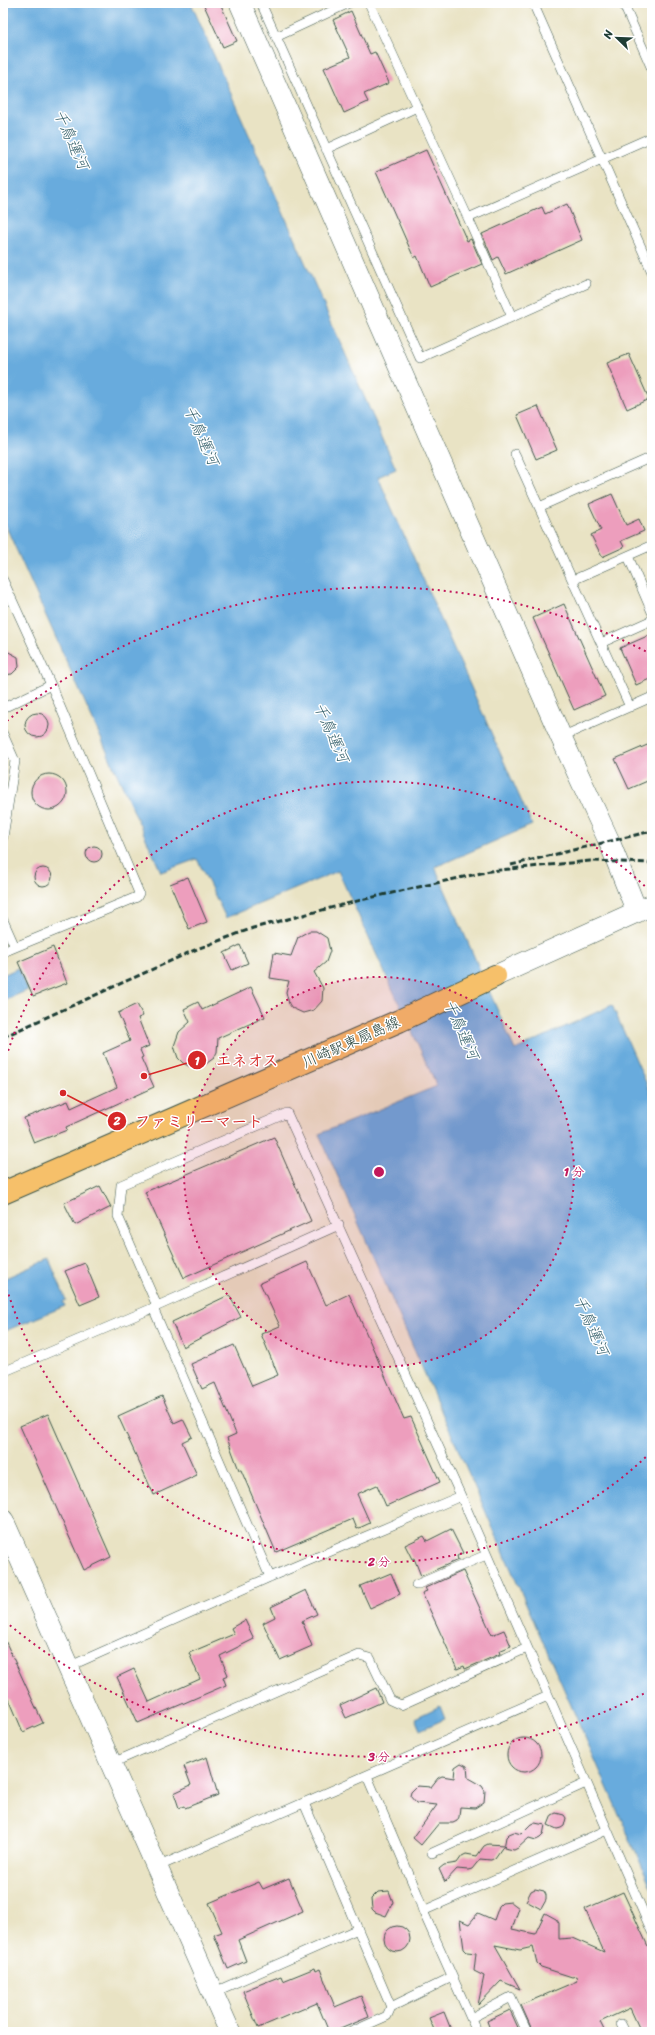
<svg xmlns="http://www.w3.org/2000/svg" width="655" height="2035" font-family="Sriracha,'Klee One',sans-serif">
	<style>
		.water { fill: #68abdd; stroke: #447488 }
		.building { fill: #ed9ebd }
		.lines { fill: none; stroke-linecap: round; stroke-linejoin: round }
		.service-casing { stroke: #3d564a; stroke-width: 10 }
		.tertiary-casing { stroke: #3d564a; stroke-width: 22 }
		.trunk-casing { stroke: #3d564a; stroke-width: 24 }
		.service { stroke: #fff; stroke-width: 9 }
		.tertiary { stroke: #fff; stroke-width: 21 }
		.trunk { stroke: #f6c06b; stroke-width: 22 }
		.rail { stroke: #1f3d34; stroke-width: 3; stroke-dasharray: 6 3; stroke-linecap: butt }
		.ring { fill: none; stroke: #c2185b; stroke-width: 2; stroke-dasharray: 2 4 }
		.labels { text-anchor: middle; stroke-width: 3; stroke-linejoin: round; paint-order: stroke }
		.street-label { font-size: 15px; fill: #1f3d34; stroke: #fff }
		.water-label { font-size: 16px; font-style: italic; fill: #39646f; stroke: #fff }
		.centre { fill: #c2185b; stroke: #fff; stroke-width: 2 }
		.ring-label { font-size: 12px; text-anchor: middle; font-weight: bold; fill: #c2185b; stroke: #fff; stroke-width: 3; stroke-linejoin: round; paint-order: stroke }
		.leader { fill: none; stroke: #d62828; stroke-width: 1.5 }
		.callout-dot { fill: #d62828; stroke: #fff; stroke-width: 1.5 }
		.mark-label { font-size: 12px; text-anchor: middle; font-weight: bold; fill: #fff }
		.callout-label { font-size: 16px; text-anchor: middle; font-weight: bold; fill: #d62828; stroke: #fff; stroke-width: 3; stroke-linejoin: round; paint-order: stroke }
	</style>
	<rect width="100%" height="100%" fill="#fff"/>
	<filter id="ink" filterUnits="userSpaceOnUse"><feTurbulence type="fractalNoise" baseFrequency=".025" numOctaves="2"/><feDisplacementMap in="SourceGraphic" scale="8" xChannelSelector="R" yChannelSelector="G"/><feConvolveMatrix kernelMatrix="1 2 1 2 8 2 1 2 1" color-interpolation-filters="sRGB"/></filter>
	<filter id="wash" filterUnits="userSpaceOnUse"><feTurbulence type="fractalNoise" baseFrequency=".012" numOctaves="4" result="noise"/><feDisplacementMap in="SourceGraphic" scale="16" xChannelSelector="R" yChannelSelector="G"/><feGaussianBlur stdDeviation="0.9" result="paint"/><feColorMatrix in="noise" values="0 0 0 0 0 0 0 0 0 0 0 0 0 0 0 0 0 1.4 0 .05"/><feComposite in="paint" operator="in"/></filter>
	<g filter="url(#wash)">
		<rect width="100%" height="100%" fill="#e9e3c4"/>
		<path class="water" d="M3 3H191L396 469 378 477 532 825 435 867 515 1050 612 1005 652 1096V1889L319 1134 437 1086 338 871 226 918 197 859 161 872 3 520Z
			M18 968 28 990 3 1001V975Z
			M49 1259 66 1300 63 1302 65 1306 5 1331 3 1326V1279Z
			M440 1706 445 1719 420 1730 415 1718Z"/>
		<g id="blocks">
			<path class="building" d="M203 3H220L237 41 223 47Z
				M351 11 370 54 375 52 389 83 364 94 368 102 344 113 324 68 350 57 333 20Z
				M426 150 467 241 471 239 482 264 430 287 417 256 414 258 376 172Z
				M567 204 582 240 506 274 498 257 493 260 482 234 542 207 545 214Z
				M629 354 649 399 627 409 607 363Z
				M538 406 557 450 536 459 517 415Z
				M612 494 626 525 639 519 644 531 621 541 624 547 602 557 591 535 601 530 589 504Z
				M564 604 605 696 574 710 533 618Z
				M652 634V678L636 685 620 648Z
				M3 649 18 657 19 667 12 674 3 675Z
				M25 725a12 12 0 1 1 24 0a12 12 0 1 1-24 0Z
				M652 743V779L629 789 615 759Z
				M31 792a18 18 0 1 1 36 0a18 18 0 1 1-36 0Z
				M86 854a8 8 0 1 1 16 0a8 8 0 1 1-16 0Z
				M34 877a9 9 0 1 1 18 0a9 9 0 1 1-18 0Z
				M188 877 207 922 189 929 170 884Z
				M309 931H316L327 938 330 951 326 962 314 972 323 988 322 1001 314 1010 303 1013 292 1008 289 1004 286 992 289 981 270 978 274 953 291 956 298 937Z
				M240 945 248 963 232 970 224 953Z
				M53 947 67 983 33 996 18 962Z
				M251 987 265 1017 218 1038 217 1052 214 1058 203 1066H189L183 1063 178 1058 174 1046 179 1032 190 1022 184 1009 198 1002 202 1010Z
				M137 1004 143 1016 138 1018 149 1046 140 1050 143 1057 141 1058 154 1087 66 1127 67 1130 34 1143 24 1118 68 1101 71 1108 117 1087 103 1053 130 1041 118 1013Z
				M274 1137 311 1221 184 1278 145 1192Z
				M100 1186 111 1207 75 1225 64 1203Z
				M307 1262 326 1305 349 1294 404 1419 411 1417 440 1482 386 1506 377 1485 357 1494 370 1523 357 1529 353 1519 276 1552 241 1470H239L227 1438 236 1434 215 1383 202 1389 191 1364 234 1345 252 1386 278 1375 261 1334 280 1326 260 1283Z
				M85 1263 99 1297 80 1305 65 1271Z
				M229 1295 241 1317 183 1347 172 1322Z
				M162 1396 174 1423 183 1419 192 1437 182 1442 197 1475 154 1495 118 1416Z
				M48 1414 111 1557 84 1570 20 1426Z
				M451 1529 463 1553 457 1556 458 1560 421 1576 414 1558 412 1559 405 1545 424 1536 427 1541Z
				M463 1571 492 1635 504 1630 511 1646 499 1651 500 1654 465 1669 464 1666 457 1669 422 1593 427 1591 425 1588Z
				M391 1573 400 1594 370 1608 360 1586Z
				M306 1590 317 1614 302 1621 312 1646 280 1660 263 1623 275 1617 271 1607Z
				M245 1620 254 1639 220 1656 228 1675 223 1677 226 1685 138 1723 117 1677 134 1669 149 1702 200 1679 189 1653 234 1634 231 1628Z
				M3 1636 43 1723 23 1732 9 1699 3 1702Z
				M376 1688 382 1702 346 1718 340 1705Z
				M507 1755a17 17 0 1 1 34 0a17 17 0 1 1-34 0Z
				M207 1757 218 1795 185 1808 184 1806 179 1808 174 1793 191 1785 184 1766Z
				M461 1763 467 1766 468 1778 482 1786 485 1791 484 1802 475 1808 460 1807 459 1817 457 1821 453 1823H439L421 1845 413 1838 437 1805 416 1803 410 1796 411 1792 417 1786 431 1787 438 1778 442 1776 454 1778 455 1767Z
				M556 1813 564 1815 566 1818 564 1826 561 1828 557 1829 548 1825 552 1815Z
				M535 1823 545 1825 543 1835 540 1838 536 1840 529 1838 518 1848 514 1850 504 1848 506 1837 509 1834 514 1832 521 1834 531 1824Z
				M488 1844 504 1845 495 1858 491 1860 480 1859 472 1869 468 1870 457 1869 445 1882 439 1869 444 1865 457 1863 462 1856 466 1854 477 1856 484 1846Z
				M289 1878 303 1911 238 1940 246 1961 228 1969 214 1935 222 1932 209 1903 259 1882 263 1889Z
				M535 1889 544 1891 546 1895V1900L541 1909 526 1901 531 1891Z
				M389 1891 393 1902 386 1916 375 1912 372 1909 371 1899 378 1892Z
				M623 1892 652 1955V2032H641L630 2008 600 2022 605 2032H533L521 2005 577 1981 576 1976 572 1977 541 1967 537 1963 533 1947 520 1950 495 1945 520 1989 501 1981 478 2005 484 1976 474 1971 476 1953 467 1952 464 1949 460 1920 469 1924 478 1913 494 1920 499 1906 502 1903 511 1902 519 1908 512 1929 535 1934 545 1913 556 1919 559 1923V1939L572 1938 604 1952 585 1909Z
				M384 1939a13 13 0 1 1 26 0a13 13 0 1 1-26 0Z
				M315 1968 316 1971 320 1969 335 2007 361 1996 369 2017 333 2032H329L317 2003 258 2028 243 1991 281 1976 283 1981Z
				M510 2010 520 2032H491L487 2021Z
				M444 2012 452 2032H435L429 2018Z"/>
		</g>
	</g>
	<g filter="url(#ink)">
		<use href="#blocks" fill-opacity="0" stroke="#3d564a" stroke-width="1"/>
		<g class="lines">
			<defs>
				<path id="service" d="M261 3 420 358 586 284
					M369 3 468 218 652 137
					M533 3 652 272
					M623 3 652 69
					M276 37 349 3
					M326 149 417 107
					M468 218 512 317
					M515 454 630 707
					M539 507 652 457
					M628 556 652 612
					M3 580 51 685 139 893 137 897 3 952
					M573 580 652 545
					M601 643 652 620
					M3 708 51 685
					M3 734 15 761 3 837
					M561 737 652 697
					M3 920 15 947
					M157 1306 118 1216 121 1185 287 1113 461 1496 652 1932
					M153 1308 270 1577
					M3 1372 153 1308 339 1225
					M416 1585 486 1555
					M68 1667 270 1577 461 1496
					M110 1764 359 1655 370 1658 390 1700 401 1705 527 1648
					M367 1776 417 1893 423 1911 477 2032
					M304 1803 391 2007 452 1977
					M432 1853 586 1783
					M157 1867 548 1696
					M423 1911 607 1830
					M212 1993 358 1929
					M471 2018 511 1997 527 2032
					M621 2024 625 2032
					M351 2032 387 2016 391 2007"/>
				<path id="tertiary" d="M240 3 561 737 609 841 637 912
					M495 976 652 905
					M3 1520 230 2032"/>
				<path id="trunk" d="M3 1193 399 1021 495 976"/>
			</defs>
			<use href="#service" class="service-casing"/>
			<use href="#tertiary" class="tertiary-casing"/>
			<use href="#trunk" class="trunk-casing"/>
			<use href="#service" class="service"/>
			<use href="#tertiary" class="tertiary"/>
			<use href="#trunk" class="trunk"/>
			<path class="rail" d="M511 865 652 831
				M3 1037 197 949 253 928 365 899 490 871 590 861 652 863"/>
		</g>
	</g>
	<circle cx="379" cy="1172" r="195" fill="#c2185b" fill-opacity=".12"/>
	<g class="ring">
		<circle cx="379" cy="1172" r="195"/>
		<path d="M650 1453A390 390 0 0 1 3 1276M3 1068A390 390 0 0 1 650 891"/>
		<path d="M649 1691A585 585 0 0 1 7 1623M7 721A585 585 0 0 1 649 653"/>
	</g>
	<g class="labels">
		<g class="street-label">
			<text transform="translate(351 1042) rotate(-24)" y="5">川崎駅東扇島線</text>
		</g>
		<g class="water-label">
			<text transform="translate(72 139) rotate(66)" y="6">千鳥運河</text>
			<text transform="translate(202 435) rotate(66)" y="6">千鳥運河</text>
			<text transform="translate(332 732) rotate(66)" y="6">千鳥運河</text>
			<text transform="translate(462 1029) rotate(66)" y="6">千鳥運河</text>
			<text transform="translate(592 1325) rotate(66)" y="6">千鳥運河</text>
		</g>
	</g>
	<circle cx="379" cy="1172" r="6" class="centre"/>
	<g class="ring-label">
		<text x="574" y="1176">1 分</text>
		<text x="379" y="1566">2 分</text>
		<text x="379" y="1761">3 分</text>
	</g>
	<path class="leader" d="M144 1076L197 1060M63 1093L117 1121"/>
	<g class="callout-dot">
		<circle cx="144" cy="1076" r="4"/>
		<circle cx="63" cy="1093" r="4"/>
		<circle cx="197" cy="1060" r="10"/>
		<circle cx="117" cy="1121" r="10"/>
	</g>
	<g class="mark-label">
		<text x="197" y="1065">1</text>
		<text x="117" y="1125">2</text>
	</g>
	<g class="callout-label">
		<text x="247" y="1066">エネオス</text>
		<text x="199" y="1127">ファミリーマート</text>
	</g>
	<rect width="655" height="2035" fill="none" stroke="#fff" stroke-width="16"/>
	<g transform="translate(617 38) rotate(293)" stroke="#ffffff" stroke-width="3" paint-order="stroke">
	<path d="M0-3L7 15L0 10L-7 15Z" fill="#1f3d34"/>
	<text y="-6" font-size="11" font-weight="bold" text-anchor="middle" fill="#1f3d34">N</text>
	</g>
</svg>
